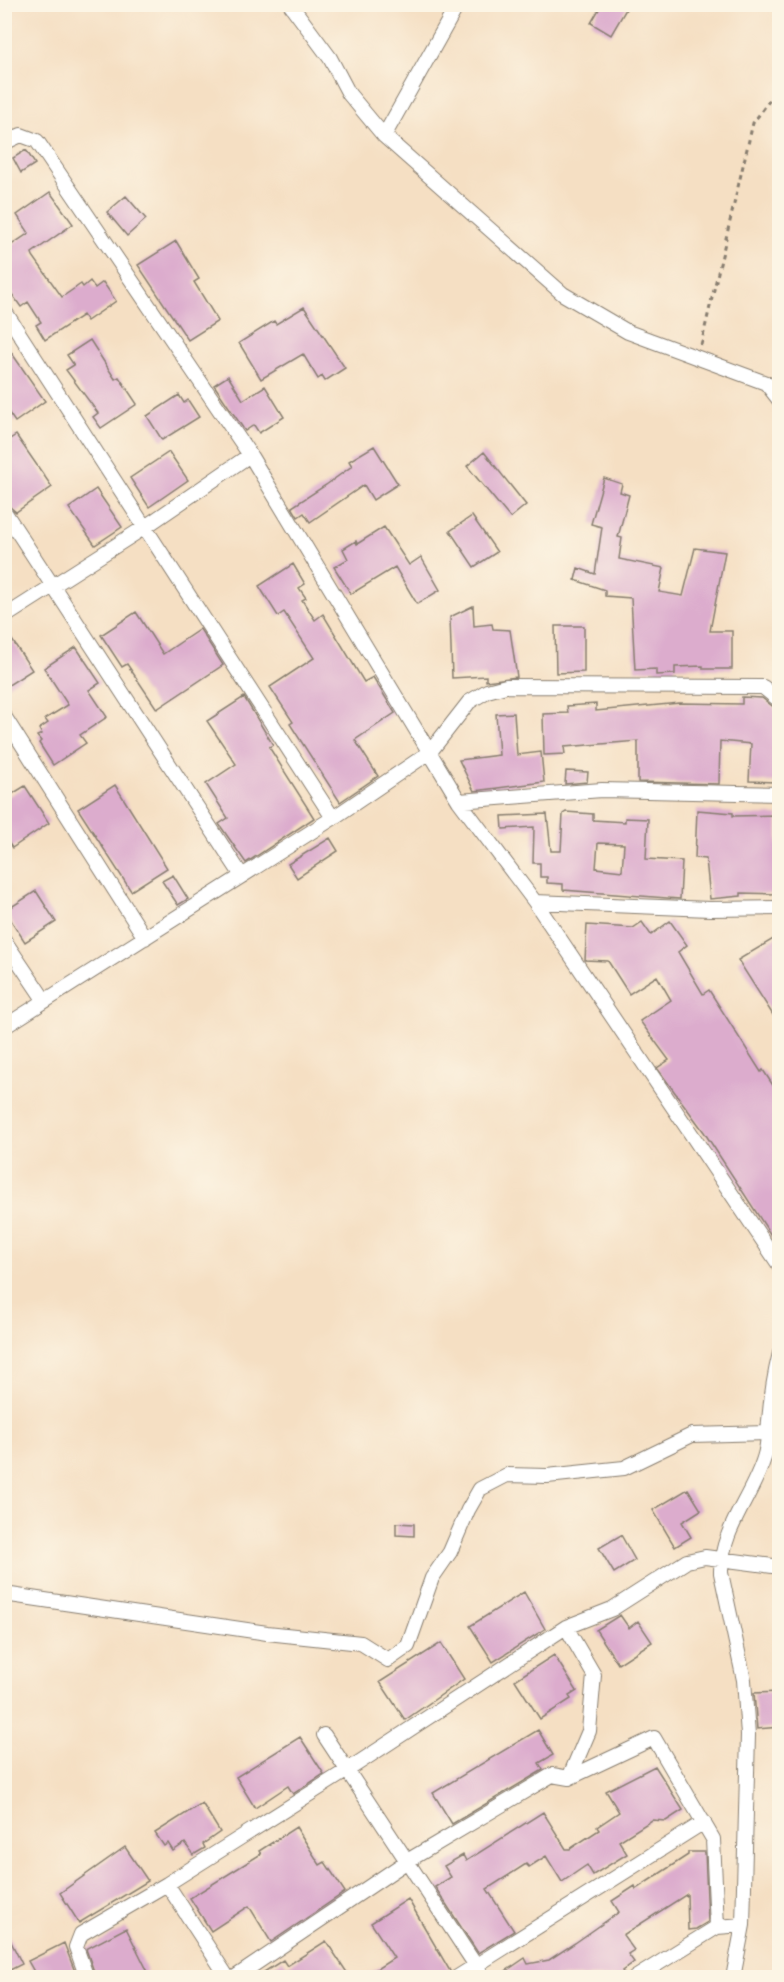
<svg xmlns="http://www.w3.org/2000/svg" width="784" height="1982" font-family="'IM FELL Great Primer',serif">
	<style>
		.building { fill: #dcaccd; fill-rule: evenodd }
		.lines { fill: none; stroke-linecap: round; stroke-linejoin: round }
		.street-casing { stroke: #887e70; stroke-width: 16 }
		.path { stroke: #887e70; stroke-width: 3; stroke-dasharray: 4.5 4.5; stroke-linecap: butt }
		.street { stroke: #fff; stroke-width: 14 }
	</style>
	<rect width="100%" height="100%" fill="#fcf5e5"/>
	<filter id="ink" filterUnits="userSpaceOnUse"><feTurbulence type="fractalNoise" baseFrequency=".0167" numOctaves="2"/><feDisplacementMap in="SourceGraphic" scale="12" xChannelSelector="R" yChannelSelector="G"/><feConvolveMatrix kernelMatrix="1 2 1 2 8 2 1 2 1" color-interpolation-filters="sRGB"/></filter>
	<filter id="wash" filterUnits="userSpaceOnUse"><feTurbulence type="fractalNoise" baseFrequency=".008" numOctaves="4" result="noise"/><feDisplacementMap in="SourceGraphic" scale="24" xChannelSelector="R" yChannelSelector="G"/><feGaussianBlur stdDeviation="1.35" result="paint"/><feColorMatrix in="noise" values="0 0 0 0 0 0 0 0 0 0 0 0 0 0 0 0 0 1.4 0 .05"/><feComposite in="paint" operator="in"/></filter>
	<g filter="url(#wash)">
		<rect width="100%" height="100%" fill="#f5dfc3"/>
		<g id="blocks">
			<path class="building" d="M602 4H629L611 35 591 23Z
				M26 150 35 164 21 173 13 158Z
				M50 192 73 224 32 253 33 256 62 297 81 284 83 287 90 281 95 288 103 282 116 301 87 321 83 315 45 340 36 325 41 322 28 302 21 307 4 283V250L29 233 17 215Z
				M126 196 146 219 127 236 107 212Z
				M176 241 199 279 194 282 218 321 188 340 138 265Z
				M304 307 345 368 325 381 322 376 318 379 303 354 261 379 239 343 274 321 276 324Z
				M90 340 115 379 119 377 137 404 101 428 93 417 98 413 66 370 74 365 67 355Z
				M4 342 45 401 15 422 4 406Z
				M228 376 243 400 265 386 284 417 259 433 254 425 245 431 214 385Z
				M179 395 184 403 188 400 199 417 162 440 147 416Z
				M16 435 52 487 16 512 4 502V443Z
				M374 446 398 484 373 500 364 485 310 522 304 513 298 517 292 507 326 485 352 466 349 461Z
				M169 452 188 480 149 507 130 478Z
				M484 452 526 505 510 518 467 466Z
				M604 478 622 484 620 492 629 495 618 537 622 538 619 559 664 568 659 592 683 596 695 548 725 552 710 631H732V669H703V666L675 667V674L656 675V669L635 670 631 598 605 596V590L575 580 578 568 595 574 602 527 591 524Z
				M96 489 122 527 95 545 69 508Z
				M472 516 497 552 474 567 450 531Z
				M384 527 409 565 421 557 440 590 417 604 395 567 351 594 334 567 348 559 343 549 356 541 357 544Z
				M293 564 305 584 299 588 306 598 302 600 315 620 323 614 364 682 373 677 395 713 355 740 378 776 340 802 290 724 293 722 270 687 314 658 284 612 278 616 259 586Z
				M473 606 474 626 492 624 493 629 510 630 517 677 486 681V676L452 678 450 617Z
				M136 612 163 654 200 629 223 665 157 709 127 664 122 667 101 635Z
				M555 626H584V672L556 673Z
				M4 628 32 670 4 688Z
				M76 647 100 683 89 690 107 717 80 735 86 743 53 765 39 743 41 741 37 736 42 734 39 729 48 723 45 719 68 705 44 668Z
				M244 697 273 745 269 747 314 818 246 863 219 824 228 818 206 784 236 764 207 721Z
				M742 697 762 698 776 709 775 782 749 781 751 744 720 741 719 784 638 782V741L564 747 565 754 544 755 543 714 568 713 567 706 596 704V711L680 703 742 704Z
				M514 713 517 755 541 752 544 782 474 791 459 760 499 755 496 714Z
				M566 771 588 772 587 782 565 784Z
				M115 785 167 868 131 891 78 809Z
				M25 786 49 823 12 848 4 836V799Z
				M697 810 733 813V816L778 815V894L741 893V896L710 899 706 859 695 858Z
				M566 812 593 814V820L625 822V818L648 819 646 859 682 861 680 899 563 890V884L547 883V877H540V863H533L534 827 503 829 502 816 547 814 551 851H561L563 814ZM598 843 624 844 622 871 596 868Z
				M330 838 338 851 297 878 288 864Z
				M173 875 188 899 178 905 162 881Z
				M36 891 56 922 25 942 5 911Z
				M670 921 687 945 678 952 703 994 709 990 761 1072 763 1070 780 1096V1249L704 1132 657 1068 669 1060 640 1021 671 1000 657 976 629 994 608 961 585 960 587 925 633 928 642 922 651 935Z
				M780 935V1026L738 960Z
				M688 1489 701 1510 682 1522 691 1537 675 1547 653 1510Z
				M396 1523 414 1524V1536L396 1535Z
				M621 1535 635 1560 614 1573 599 1548Z
				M524 1592 545 1629 493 1662 470 1626Z
				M620 1615 629 1628 638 1621 652 1642 618 1664 596 1630Z
				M441 1643 464 1679 405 1720 380 1682Z
				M554 1655 577 1691 569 1696 571 1699 540 1719 515 1680Z
				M780 1692V1727L757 1729 754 1693Z
				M538 1730 553 1755 539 1763 543 1770 452 1824 433 1793Z
				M300 1737 324 1774 293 1794 288 1786 255 1808 236 1777Z
				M655 1766 683 1810 666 1821 652 1820 619 1841 627 1854 593 1875 587 1865 562 1882 546 1856 529 1867 526 1864 487 1889 514 1931 478 1953 435 1887 451 1877 444 1866 463 1855 466 1861 543 1812 566 1849H570L599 1830 597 1827 619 1812 606 1791Z
				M202 1803 220 1832 203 1844 205 1848 193 1855 185 1843 173 1851 168 1843 164 1846 155 1833Z
				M296 1827 320 1865 325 1862 345 1892 271 1942 249 1906 211 1931 190 1898 261 1854 259 1851Z
				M125 1847 148 1881 79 1923 60 1893Z
				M688 1852H705L708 1922 696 1929 688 1930 687 1894 623 1935 634 1950 628 1954 634 1962 622 1971 626 1977H497L525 1958 528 1964 549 1960 575 1943 619 1912 612 1901 635 1886 636 1889 688 1855Z
				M408 1899 450 1971 447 1977H364L394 1958 371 1923Z
				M4 1928 22 1964 4 1973Z
				M126 1928 147 1970 145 1971 148 1977H96L86 1949Z
				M326 1941 350 1977H256L283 1960 287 1966Z
				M64 1943 77 1977H37L28 1961Z"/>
		</g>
	</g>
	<g filter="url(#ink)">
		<use href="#blocks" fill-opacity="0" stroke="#887e70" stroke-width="1.5"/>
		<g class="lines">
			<defs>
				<path id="street" d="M290 4 330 58 349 94 384 136 563 294 628 332 766 383 780 401
					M384 136 458 4
					M4 143 21 135 37 141 250 455 459 801 535 902 780 1266
					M4 310 333 818
					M4 511 242 876
					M4 617 145 527 250 455
					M4 716 145 938
					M459 801 602 790 780 794
					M535 902 710 909 780 908
					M4 940 45 1001
					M4 1027 333 818 430 752 469 702 487 691 506 686 763 687 780 701
					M4 1594 267 1633 361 1643 388 1660 408 1646 432 1578 450 1552 468 1510 480 1489 507 1475 547 1476 624 1468 692 1435 768 1433
					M566 1627 594 1675 589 1731 569 1778
					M324 1735 484 1978
					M167 1884 228 1978
					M87 1978 76 1947 81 1934 167 1884 346 1771 566 1627 612 1609 687 1561 705 1557 780 1567
					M234 1978 409 1860 552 1775 569 1778 654 1738 713 1839 717 1927
					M456 1978 704 1822
					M635 1978 717 1927 743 1925
					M733 1978 743 1925 748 1735 744 1680 721 1573C720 1531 752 1497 764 1458 768 1447 768 1433 769 1421 771 1398 774 1376 780 1353"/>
			</defs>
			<use href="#street" class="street-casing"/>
			<path class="path" d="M701 345 753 123 780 86"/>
			<use href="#street" class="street"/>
		</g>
	</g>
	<rect width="784" height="1982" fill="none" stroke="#fcf5e5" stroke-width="24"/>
</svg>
